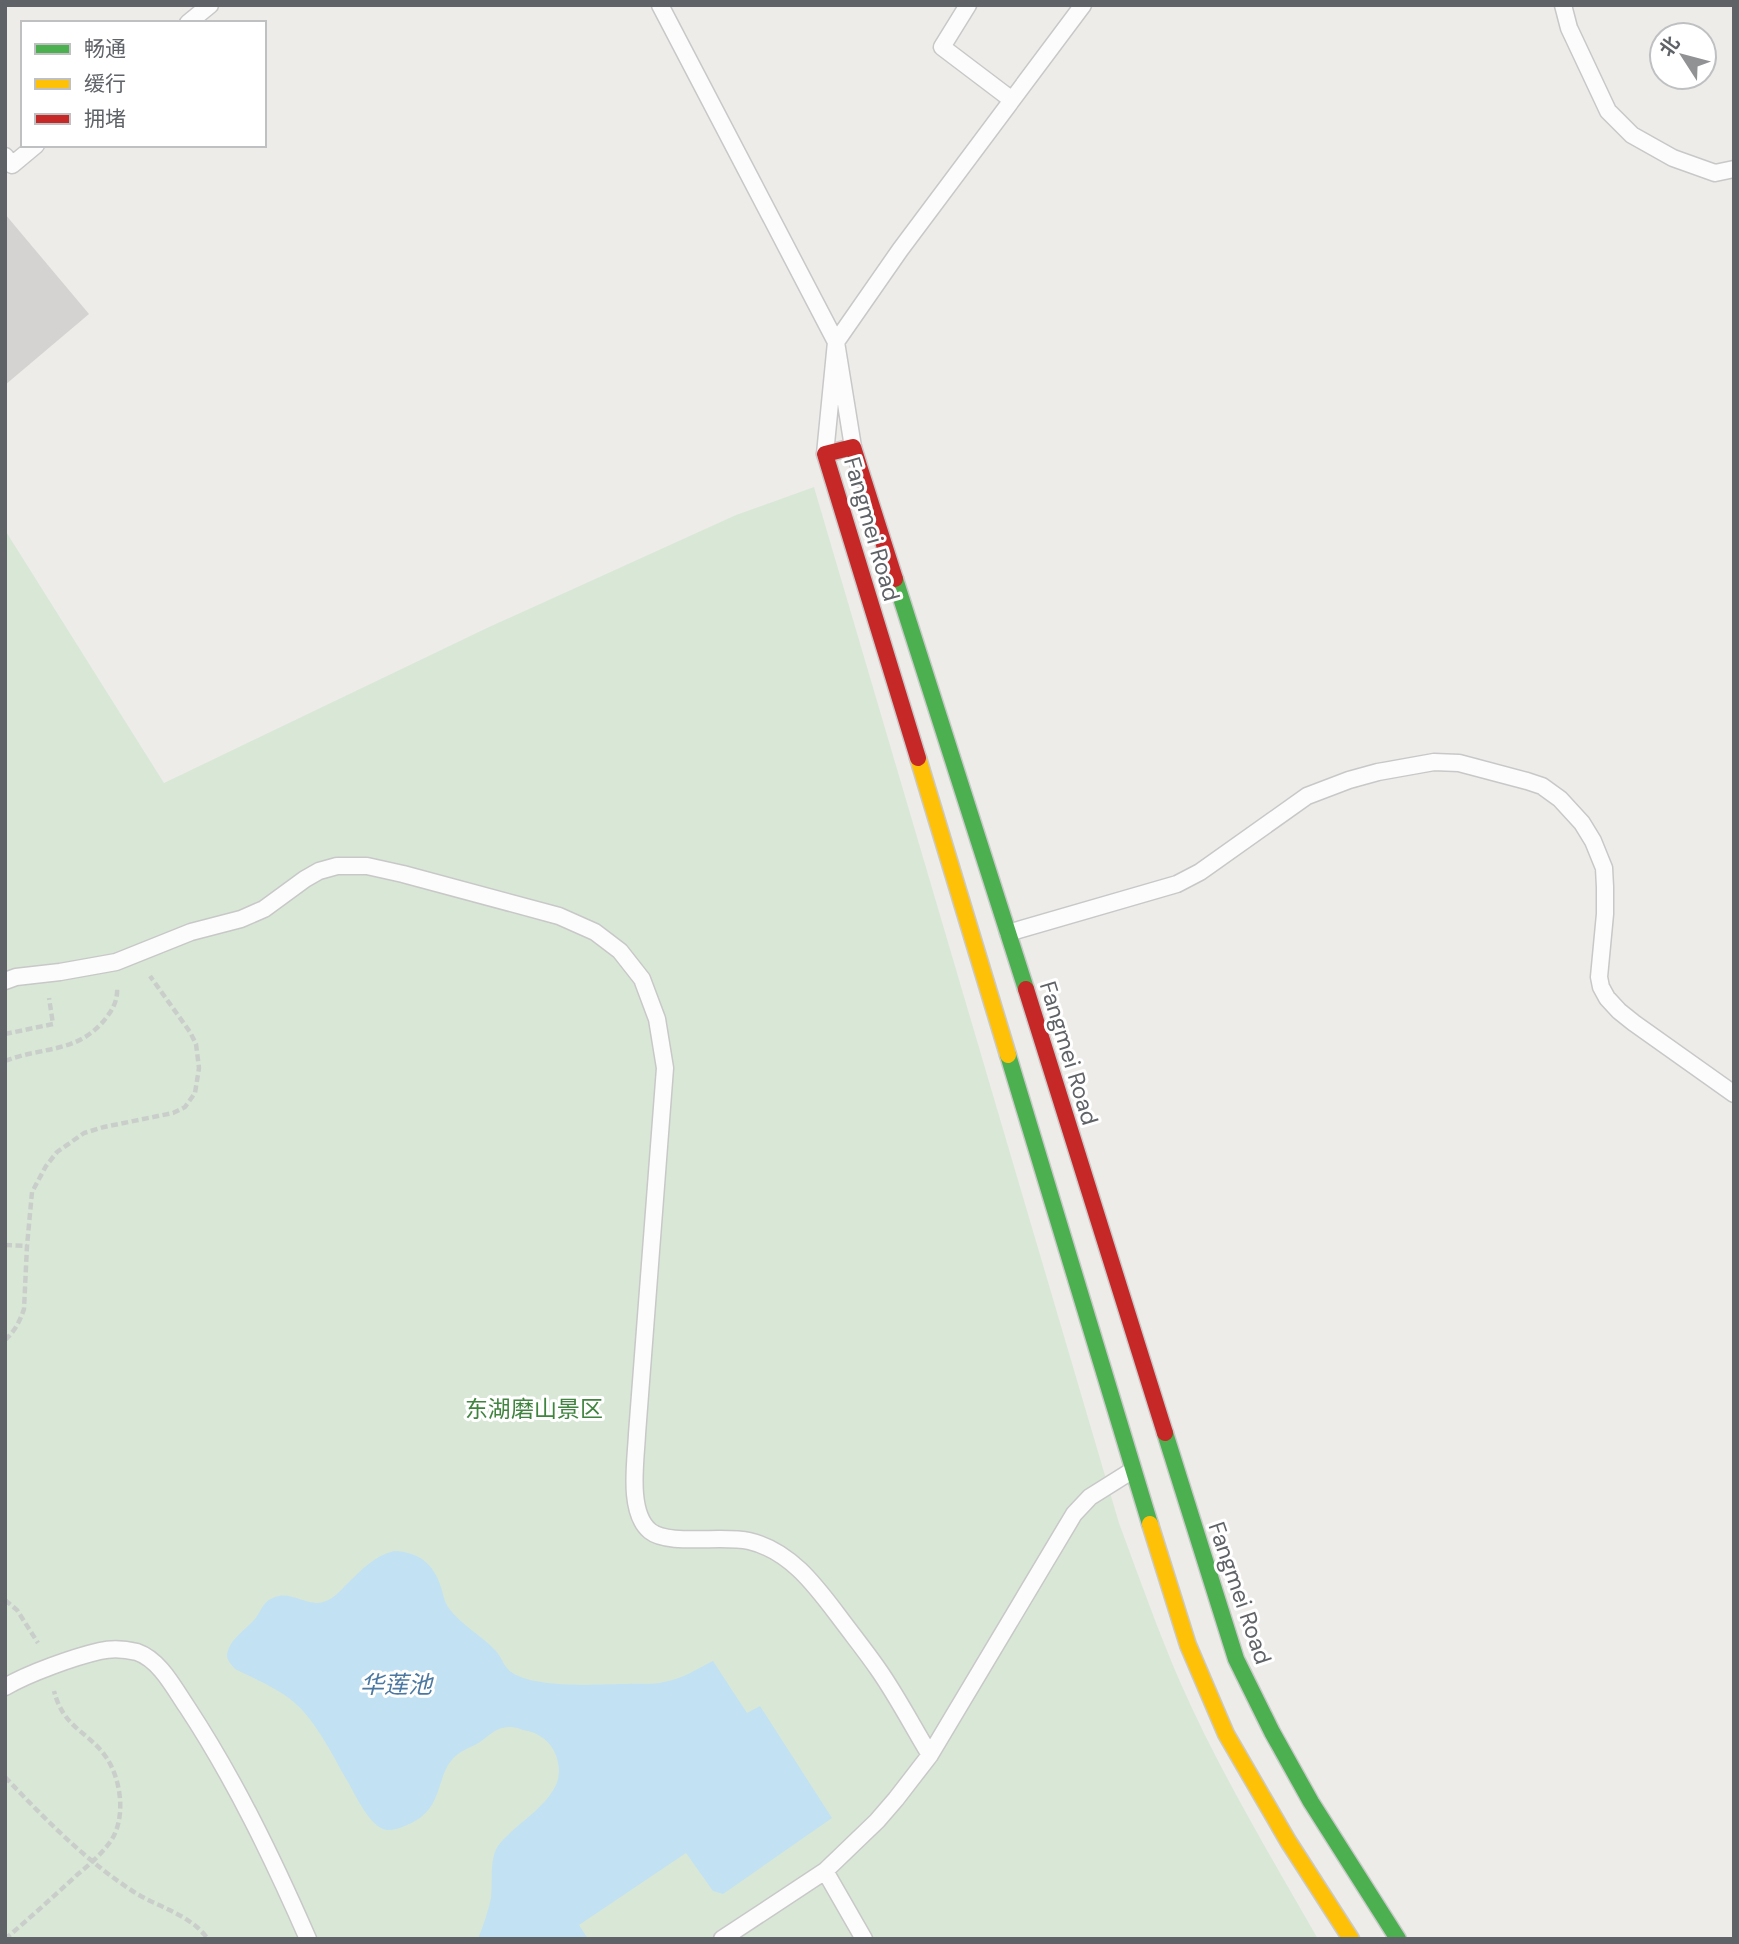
<svg xmlns="http://www.w3.org/2000/svg" width="1739" height="1944" font-family="'DM Sans','Noto Sans SC',sans-serif">
	<style>
		.green { fill: #d9e8d6 }
		.water { fill: #c2e1f3 }
		.building { fill: #d4d3d2 }
		.lines { fill: none; stroke-linecap: round; stroke-linejoin: round }
		.lane-casing { stroke: #c8c8c8; stroke-width: 19 }
		.fast-casing { stroke: #cacaca; stroke-width: 19 }
		.slow-casing { stroke: #cacaca; stroke-width: 19 }
		.jam-casing { stroke: #cacaca; stroke-width: 19 }
		.path { stroke: #cacecb; stroke-width: 4.5; stroke-dasharray: 7 3.5; stroke-linecap: butt }
		.lane { stroke: #fcfcfc; stroke-width: 16 }
		.fast { stroke: #4caf50; stroke-width: 16 }
		.slow { stroke: #ffc107; stroke-width: 16 }
		.jam { stroke: #c62828; stroke-width: 16 }
		.labels { text-anchor: middle; stroke-width: 6; stroke-linejoin: round; paint-order: stroke }
		.street-label { font-size: 23px; fill: #5f6266; stroke: #fff }
		.park-label { font-size: 23px; fill: #40843f; stroke: #fff }
		.water-label { font-size: 24px; font-style: italic; fill: #4a78a0; stroke: #fff }
	</style>
	<rect width="100%" height="100%" fill="#edece9"/>
	<path class="green" d="M814 487 1119 1523C1139 1577 1158 1631 1181 1684 1220 1772 1270 1855 1318 1939H5V530L164 783 489 627 736 515Z"/>
	<path class="water" d="M394 1551C419 1552 433 1563 441 1587 443 1594 444 1600 448 1607 461 1625 481 1635 495 1650 502 1657 503 1666 511 1672 536 1689 596 1684 627 1684 639 1683 652 1685 664 1682 682 1679 697 1669 713 1661L747 1713 760 1706 832 1818 723 1894 713 1891 686 1853 579 1925 588 1939H478C483 1926 488 1912 491 1898 493 1883 489 1859 498 1846 514 1825 544 1810 556 1785 564 1767 555 1743 538 1735 534 1732 528 1731 523 1730 516 1727 510 1726 502 1728 494 1730 487 1737 480 1742 474 1746 467 1748 461 1752 432 1770 449 1808 407 1825 401 1828 394 1830 387 1830 369 1828 354 1791 345 1777 331 1752 316 1722 295 1703 278 1688 255 1679 235 1669 232 1665 227 1661 227 1655 229 1640 244 1631 253 1621 263 1611 261 1600 279 1596 295 1593 310 1608 326 1601 334 1598 340 1591 347 1584 361 1570 374 1556 394 1551Z"/>
	<path class="building" d="M5 214 89 314 5 385Z"/>
	<g class="lines">
		<defs>
			<path id="lane" d="M660 5 836 342 853 447
				M968 5 942 47 1012 100
				M1563 5 1569 28 1608 111 1632 135 1673 158 1715 173 1734 169
				M188 23 210 5
				M5 156 12 165 36 145
				M825 454 836 342 900 250 1083 5
				M1008 933 1177 884 1200 872 1307 796 1349 780 1378 772 1434 762 1459 763 1527 781 1542 786 1560 799 1582 823 1593 841 1604 868 1605 887V914L1599 977 1601 987 1607 998 1619 1011 1634 1023 1734 1094
				M5 981 16 977 60 972 116 962 191 932 241 919 264 909 305 879 319 871 337 866H367L403 874 559 916 595 932 620 951 642 979 657 1019 665 1068 637 1434C636 1460 627 1512 650 1531 668 1546 723 1535 749 1541 792 1551 818 1589 843 1622 855 1638 867 1653 878 1669 897 1696 913 1727 930 1755
				M5 1687C29 1673 74 1657 100 1651 112 1648 125 1649 137 1652 160 1660 174 1688 187 1707 235 1780 273 1859 308 1939
				M825 1871 864 1939
				M722 1939 825 1871 877 1821 896 1799 930 1755 1074 1514 1090 1497 1133 1470"/>
			<path id="fast" d="M895 579 1026 989
				M1008 1055 1150 1524
				M1165 1433 1236 1659 1272 1732 1311 1802 1398 1939"/>
			<path id="slow" d="M918 758 1008 1055
				M1150 1524 1188 1645 1226 1734 1288 1841 1351 1939"/>
			<path id="jam" d="M895 579 853 447 825 454 918 758
				M1026 989 1165 1433"/>
		</defs>
		<use href="#lane" class="lane-casing"/>
		<use href="#fast" class="fast-casing"/>
		<use href="#slow" class="slow-casing"/>
		<use href="#jam" class="jam-casing"/>
		<path class="path" d="M5 1034 53 1024 49 998
			M5 1061C43 1046 78 1054 106 1018 113 1009 118 1000 117 987
			M5 1245 27 1246
			M5 1340C15 1331 20 1321 24 1309L27 1246 32 1192 46 1166 57 1152 84 1133 104 1127 173 1113 185 1107 195 1093 199 1068 196 1044 190 1032 150 976
			M5 1600 17 1610 38 1643
			M5 1777C44 1818 84 1859 131 1890 156 1907 189 1913 208 1939
			M5 1939C30 1918 54 1896 78 1874 90 1864 103 1853 112 1839 126 1816 121 1779 106 1757 87 1730 64 1729 54 1691"/>
		<use href="#lane" class="lane"/>
		<use href="#fast" class="fast"/>
		<use href="#slow" class="slow"/>
		<use href="#jam" class="jam"/>
	</g>
	<g class="labels">
		<g class="street-label">
			<text transform="translate(872 529) rotate(74)" y="8">Fangmei Road</text>
			<text transform="translate(1069 1053) rotate(73)" y="8">Fangmei Road</text>
			<text transform="translate(1240 1593) rotate(71)" y="8">Fangmei Road</text>
		</g>
		<g class="park-label">
			<text x="534" y="1417">东湖磨山景区</text>
		</g>
		<g class="water-label">
			<text x="396" y="1693">华莲池</text>
		</g>
	</g>
	<rect width="1739" height="1944" fill="none" stroke="#5f6266" stroke-width="14"/>
	<rect x="21" y="21" width="245" height="126" fill="#ffffff" stroke="#bfc0c2" stroke-width="2"/>
	<rect x="35" y="44" width="35" height="10" fill="#4caf50" stroke="#bfc0c2" stroke-width="2"/>
	<text x="84" y="56" font-size="21" fill="#5f6266">畅通</text>
	<rect x="35" y="79" width="35" height="10" fill="#ffc107" stroke="#bfc0c2" stroke-width="2"/>
	<text x="84" y="91" font-size="21" fill="#5f6266">缓行</text>
	<rect x="35" y="114" width="35" height="10" fill="#c62828" stroke="#bfc0c2" stroke-width="2"/>
	<text x="84" y="126" font-size="21" fill="#5f6266">拥堵</text>
	<g transform="translate(1683 56) rotate(306)"><circle r="33" fill="#ffffff" stroke="#bfc0c2" stroke-width="2"/>
	<path d="M0-5L12 26L0 18L-12 26Z" fill="#919294"/>
	<text y="-10" font-size="19" font-weight="bold" text-anchor="middle" fill="#5f6266">北</text>
	</g>
</svg>
